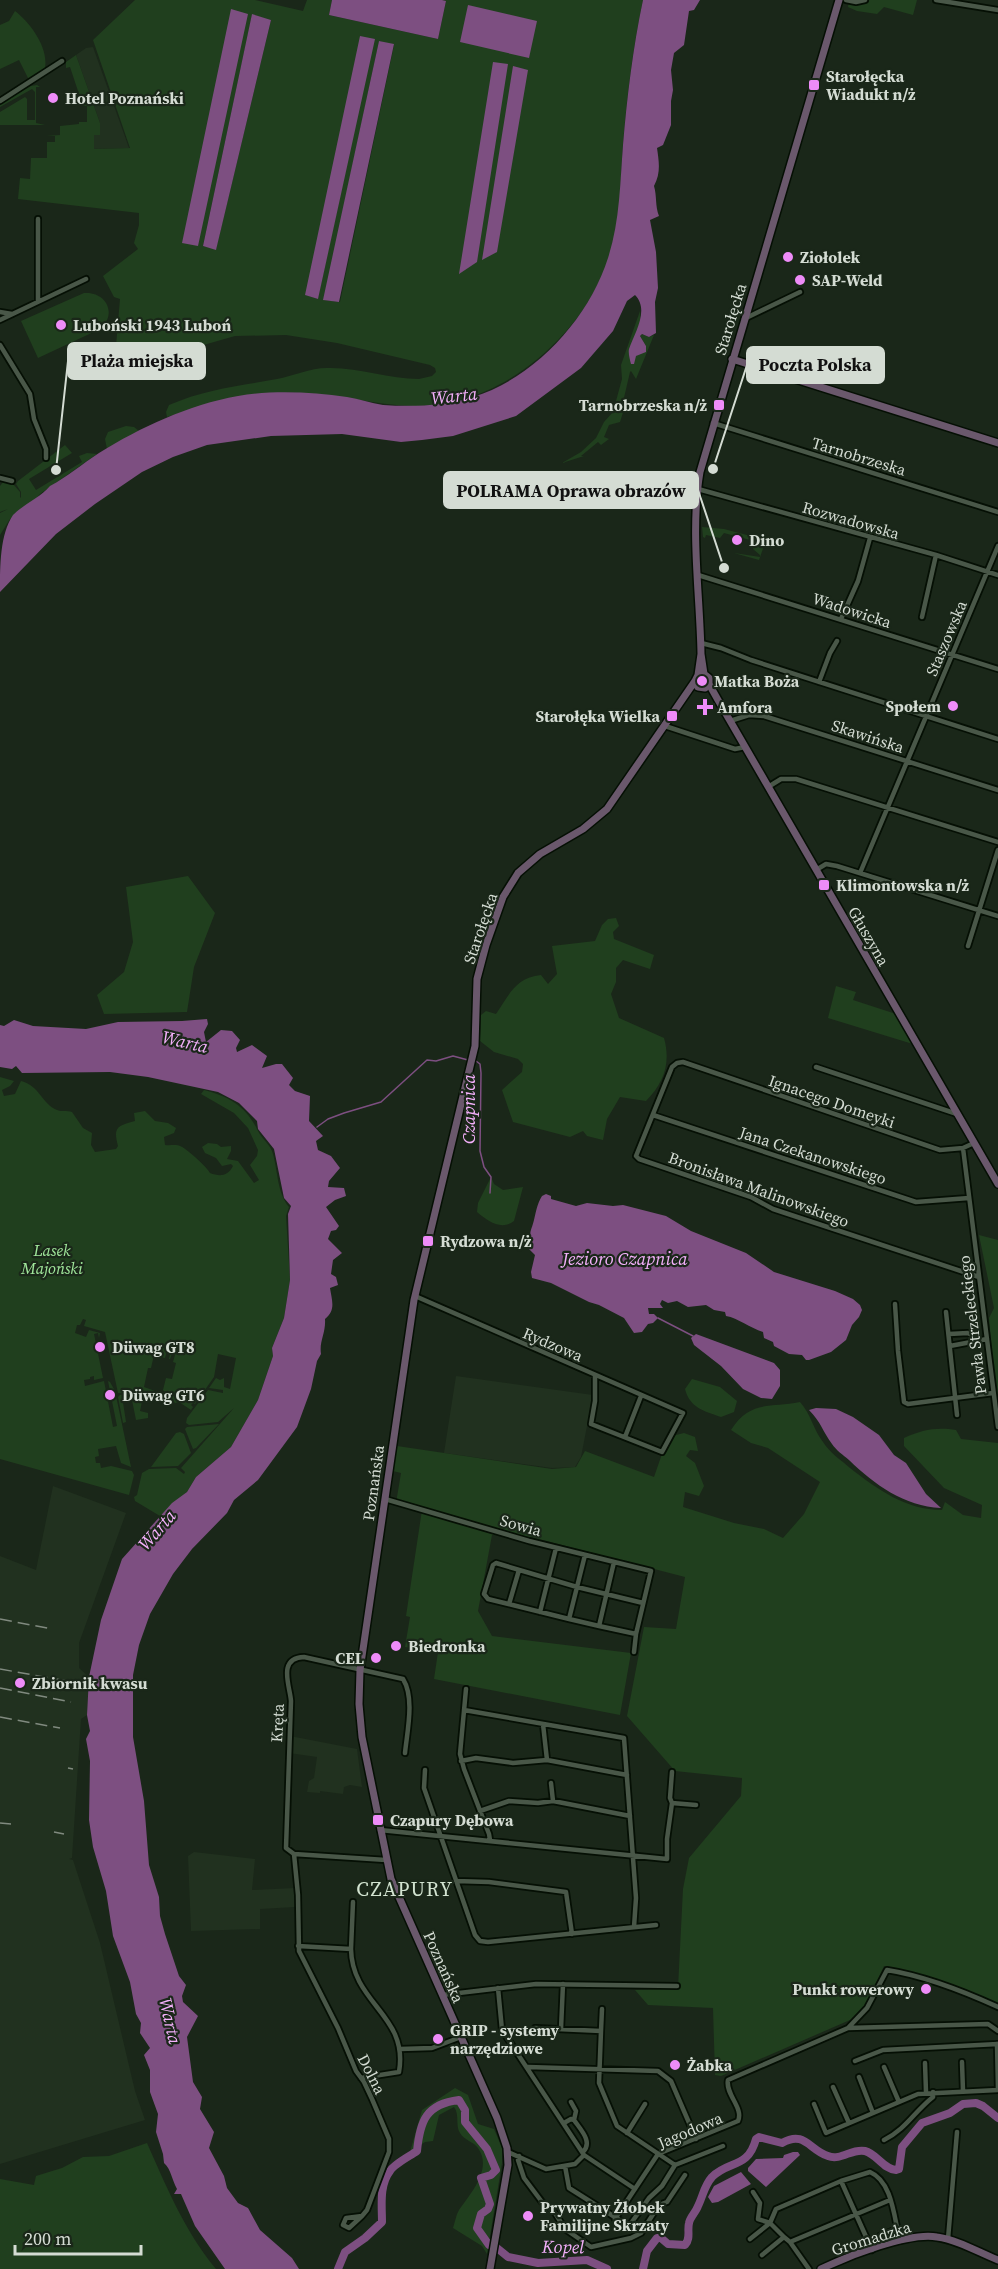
<svg xmlns="http://www.w3.org/2000/svg" width="998" height="2269" font-family="'Source Serif 4',serif">
	<style>
		.built { fill: #21311f }
		.green { fill: #203f1e; fill-rule: evenodd }
		.water { fill: #7d4f81 }
		.lines { fill: none; stroke-linecap: round; stroke-linejoin: round }
		.stream { stroke: #7d4f81; stroke-width: 1.5 }
		.river { stroke: #7d4f81; stroke-width: 8 }
		.street-casing { stroke: #050f04; stroke-width: 8 }
		.secondary-casing { stroke: #050f04; stroke-width: 10 }
		.street { stroke: #495748; stroke-width: 4.5 }
		.secondary { stroke: #6a586c; stroke-width: 7 }
		.rail { stroke: #808a7f; stroke-width: 1.5; stroke-dasharray: 12 6; stroke-linecap: butt }
		.poi-dot { fill: #ee8cf8; stroke: #1a2719; stroke-width: 2 }
		.labels { text-anchor: middle; stroke-width: 4.5; stroke-linejoin: round; paint-order: stroke }
		.poi-label { font-size: 16px; font-weight: bold; fill: #d4dcd3; stroke: #1a2719; text-anchor: start }
		.street-label { font-size: 16px; fill: #d4dcd3; stroke: #1a2719 }
		.park-label { font-size: 16px; font-style: italic; fill: #a1e89c; stroke: #1a2719 }
		.water-label { font-size: 18px; font-style: italic; fill: #f4b0fb; stroke: #1a2719 }
		.quarter-label { font-size: 20px; letter-spacing: 1.5px; fill: #d3e4d1; stroke: #1a2719 }
		.leader { fill: none; stroke: #d4dcd3; stroke-width: 2 }
		.callout-dot { fill: #d4dcd3; stroke: #1a2719; stroke-width: 2 }
		.callout { fill: #d4dcd3; stroke: #d4dcd3; stroke-width: 2 }
		.callout-label { font-size: 18px; text-anchor: middle; font-weight: bold; fill: #111 }
	</style>
	<rect width="100%" height="100%" fill="#1a2719"/>
	<path class="built" d="M93 47 129 148 94 149V135L100 123 76 55 86 48Z
		M456 1376 593 1395 581 1457 575 1467 552 1468 444 1453Z
		M53 1486 126 1513 79 1643V1668L89 1677 87 1715 81 1719 72 1858 69 1859 73 1860 100 1943 135 2091 145 2120 0 2164V1556L36 1570Z
		M290 1736 357 1749 362 1787 350 1785 344 1787 343 1794 320 1791V1793L307 1792 309 1781 314 1778 317 1757 289 1753Z
		M194 1852 255 1859 252 1890 295 1888V1907L260 1909V1929L191 1931 188 1856Z"/>
	<path class="green" d="M135 0H255L303 11 307 0H332L329 15 438 39 446 1 442 0H643C633 47 627 96 623 144 621 168 621 193 618 217 611 280 574 334 523 370 491 393 452 407 413 406 375 405 338 394 300 393 249 391 214 402 167 417L166 412 169 405C205 389 239 386 277 379 293 376 310 368 327 368 358 367 388 379 419 379L432 376 436 372 435 368 430 365 337 343 286 335 235 336 179 352 125 356 116 346 120 299 114 297 103 276 138 249 134 243 139 225V213L18 199 20 178 30 179 31 158H47V142H55V136H46L60 135V126L79 124V122H87V106H83L70 67 66 68V62L76 55 100 123V135H94V149L130 148 93 40ZM252 15 271 20 216 249 203 246ZM374 39 318 298V299L306 295ZM379 41 394 45 340 302 324 300Z
		M849 0H917L913 15 884 7 877 14 857 11 848 7Z
		M15 11C31 23 51 51 44 71L23 85 29 80 19 60 0 69V25L9 21Z
		M37 85 40 87H36V123L45 125H0V112L25 97 27 99V120H35V92L32 89 0 107V103L31 86Z
		M84 293C106 291 118 314 100 329L38 358 21 321Z
		M640 311 641 323 629 350 636 356 646 346 640 336 642 334 649 337 654 335 636 379 631 371 630 372 623 402 626 403 620 422 609 425 604 437 609 439 601 445 598 442 581 456H584L562 463 581 452 596 438 604 422 613 412 622 379 621 365Z
		M126 426 134 427 139 431 107 449 105 439 108 432Z
		M65 445 72 453 29 479 36 490 82 462 79 456 87 453 97 454 40 494 35 500 10 519 0 535V513L8 509 0 512V486L3 482 0 480 13 484 20 492V498L9 509 21 497V492L16 484 18 481Z
		M702 527 724 529 766 540 759 560 734 553 760 557V555L753 549 754 541 724 533 720 538 706 535 705 538 703 537Z
		M188 876 215 913 194 967 187 1012 104 1014 97 995 124 972 133 942 126 887Z
		M616 918 619 926 613 932 614 939 654 955 650 969 623 960 616 968V982L611 994 619 1018 664 1038C671 1063 664 1083 646 1101L620 1097 607 1119 603 1140 587 1136 583 1131 570 1137 513 1122 502 1090 522 1072 523 1064 518 1059 494 1052 480 1041 481 1015 486 1011 496 1014C510 994 515 978 541 975L548 984 557 974 552 946 595 941 602 925 608 919Z
		M836 986 856 992 853 1000 896 1014 916 1045 828 1018Z
		M0 1077 14 1081 10 1086 2 1090 4 1096 15 1094 21 1081C39 1085 42 1104 57 1110 61 1112 67 1110 72 1112L83 1128 92 1133 91 1145 95 1152 116 1149 118 1146C113 1127 117 1126 135 1121L134 1113 145 1111 155 1121 168 1123 176 1128 174 1133 164 1137 165 1145C170 1146 176 1144 180 1146 185 1147 208 1168 210 1173 220 1177 228 1176 233 1166L231 1164 222 1166 216 1158 205 1153 202 1147 208 1143 217 1144 221 1147 231 1146V1151L227 1159 238 1161 254 1183 259 1180 250 1165 257 1156 258 1150 248 1128 234 1113 201 1094 204 1090C230 1097 246 1106 258 1131 262 1139 271 1145 273 1154 278 1172 277 1192 289 1207L286 1216 290 1280 284 1318 272 1348 273 1356 258 1400 231 1447 196 1477 187 1492 160 1516 135 1501 134 1497 137 1495 142 1473 149 1469 176 1468 184 1474 185 1472 181 1468 234 1408 218 1422 189 1425 186 1423 187 1418 208 1390 223 1393V1390L209 1388 216 1378 220 1380 224 1378V1387L230 1389 236 1358 218 1354 214 1377 195 1404 193 1403 191 1405 193 1407 191 1410 179 1402 175 1403 163 1390 166 1378 172 1379 176 1363 173 1362 175 1355 172 1354 170 1359H169L173 1341 170 1339 165 1358 154 1355 151 1368H148L144 1387 155 1391 118 1393 105 1332 84 1326 86 1320 83 1319 80 1325H77L75 1333 86 1337 89 1330 100 1333 99 1338 98 1333 94 1334 103 1378 94 1380V1376L90 1377V1379L84 1380 85 1386 104 1381 113 1427 117 1426 108 1381 110 1382 115 1391 131 1467 121 1463 116 1446 98 1449 99 1456 95 1457 96 1463H100L101 1468 111 1466 132 1471 134 1475 129 1495 0 1459Z
		M491 1177 494 1184 503 1190 523 1187 514 1221C501 1231 488 1221 477 1212L478 1203Z
		M979 1235 998 1240V1418L989 1318 994 1308Z
		M692 1379 720 1387 737 1401 734 1412 721 1417C704 1411 690 1408 685 1389Z
		M137 1392 147 1393 146 1397H143L140 1411 148 1413V1418L136 1420 131 1395 122 1396 126 1422 123 1423 118 1397 120 1395Z
		M800 1402C811 1414 813 1429 823 1442 830 1453 841 1460 850 1468 877 1489 906 1510 942 1510L945 1502 963 1515 981 1518 982 1505 944 1488 904 1446V1438C922 1430 936 1427 956 1430L961 1439 998 1443V2004L962 1988 884 1966 863 2010 850 2020 721 2076 715 2075 713 2008 648 2005 635 1990 678 1988 683 1889 689 1858 741 1796 742 1778 675 1771 627 1716 644 1627 676 1629 685 1577 531 1537 492 1535 478 1611 492 1636 631 1653 620 1715 434 1679 438 1652 405 1647 410 1617 406 1616 422 1510 396 1503 401 1473 393 1471 397 1446 552 1469 576 1467 585 1451 654 1477 663 1451 672 1436 684 1433 695 1437 698 1451 690 1450 686 1456 695 1463 704 1486 699 1496 685 1492 683 1507 734 1523 764 1529 783 1538 804 1514 820 1482 768 1448 751 1443 731 1430C750 1400 770 1408 800 1402Z
		M219 1424 196 1448 193 1449 185 1429 187 1427Z
		M180 1432 184 1434 191 1453 178 1466 151 1467 176 1433Z
		M455 2088 468 2095 478 2124 494 2129 502 2148V2163L487 2254 482 2246 453 2228C455 2222 456 2215 459 2210 470 2194 493 2169 478 2148 474 2142 464 2140 460 2133 455 2125 460 2115 454 2107L439 2115 433 2141 425 2142 410 2152 422 2110Z
		M147 2143C167 2188 184 2230 216 2269H0V2179L34 2185 36 2176 62 2168 83 2157 109 2156Z"/>
	<path class="water" d="M332 0H442L446 1 438 39 329 15Z
		M643 0H700L694 10 689 11 684 45 674 53 671 70 673 90 671 101V125L663 145 657 148C659 162 661 173 654 186 657 196 655 206 659 216L650 220 656 252 658 288 655 302 656 333 649 337 642 334 640 336 646 346V352L636 356 634 364H631C630 360 628 353 629 349 634 334 650 310 635 295L627 301 613 331 581 368 516 416 453 436 422 440 401 442 342 434 271 436 207 445 173 457 142 472 95 504 56 534 0 592C0 566 0 534 13 515 25 503 40 498 50 486 67 477 82 464 99 453 141 427 188 405 238 396 273 390 312 392 347 397 359 399 371 403 383 405 413 407 444 406 473 397 535 378 589 318 608 258 620 221 620 183 623 145 627 97 633 47 643 0Z
		M468 5 537 21 529 58 460 42Z
		M231 9 248 14 198 246 182 243Z
		M252 14 271 20 216 250 203 246Z
		M360 36 375 39 318 299 305 295Z
		M379 41 394 44 339 302 323 300Z
		M493 62 508 64 477 262 459 274Z
		M513 66 528 70 497 252 482 260Z
		M207 1019 208 1024 204 1032 206 1042 221 1030 232 1031 240 1040 236 1048 237 1052 252 1045 267 1056 262 1068 276 1064H282L293 1078 289 1085 295 1091 310 1096 309 1121 323 1136 316 1141 318 1150 331 1156 340 1168 329 1181 328 1187 344 1188 346 1196 335 1200 326 1207 339 1226 336 1230 331 1231 328 1239 342 1253 333 1260 331 1274 336 1277 338 1285 330 1288C332 1301 336 1310 325 1319 326 1333 319 1341 321 1354L317 1361 311 1389 297 1427 258 1480 234 1500 227 1513 192 1549 173 1574 150 1614 139 1645 133 1675V1737L144 1801 149 1865 159 1897 160 1916 165 1934 179 1976 186 1985 182 1996 183 2002 198 2016 187 2037 193 2082 202 2097 200 2109 214 2132 209 2148 224 2176 227 2188 238 2203 248 2208 260 2230 292 2258 299 2269H225L195 2226 181 2194H174L177 2189C172 2180 171 2169 164 2163L163 2154 156 2132 158 2114 150 2092V2070L144 2055 150 2048 140 2033 141 2023 136 2014 130 1982 113 1936 106 1891 93 1847 89 1820 90 1761 86 1739 90 1731 87 1715 89 1677 101 1620 122 1559 172 1503 187 1492 196 1477 231 1447 258 1400 273 1356 272 1348 284 1318 290 1280 288 1214 291 1206 284 1198 274 1149 258 1129 257 1121 239 1103 218 1092 148 1077 110 1072 22 1073 16 1066 12 1069 0 1067V1025L4 1026 14 1020 33 1026 86 1029 118 1022 182 1021Z
		M546 1194 551 1196V1199L576 1206 587 1203 613 1206 623 1205 666 1216 691 1231 746 1253 774 1272 835 1291 853 1299 860 1305 862 1310 859 1317 852 1325 846 1340 831 1352 809 1360H806L802 1355 789 1354 774 1346 773 1342 764 1338 763 1332C750 1328 738 1318 726 1316L725 1312 714 1310 706 1305 688 1307 677 1301 668 1303 662 1300 660 1304 663 1308H648L649 1314H654L658 1318 653 1323 648 1324 642 1332 634 1333 624 1318 599 1305 589 1302 551 1283 532 1278 531 1272 535 1255 529 1249 533 1245C528 1232 531 1232 534 1220 536 1212 537 1204 542 1196Z
		M696 1334 774 1363 780 1370V1386L772 1399 761 1398 743 1389 721 1366 694 1345 691 1338Z
		M816 1408 836 1409 853 1417 879 1435 894 1455 906 1463 926 1494 941 1508C904 1506 875 1485 849 1460 843 1455 836 1450 832 1444 823 1432 821 1422 809 1410Z
		M793 2152H798L800 2155 766 2187 748 2171V2168L756 2159 783 2158 784 2155Z
		M741 2172 751 2184 718 2202 712 2203 708 2197 714 2186Z"/>
	<g class="lines">
		<path class="stream" d="M476 1061 480 1064 481 1073 480 1151 484 1167 491 1177 490 1193
			M317 1127 328 1119 344 1113 381 1102 427 1060 436 1061 453 1056 468 1060
			M658 1318 693 1336"/>
		<path class="river" d="M338 2269 345 2252 365 2238 382 2222C382 2206 379 2185 390 2171 394 2164 410 2156 417 2151 420 2121 426 2104 459 2100L465 2110V2122L487 2149 496 2170 491 2175 481 2178 490 2204 488 2209 481 2214 477 2228 489 2245 497 2248 508 2257 538 2263 587 2260 607 2269
			M643 2269 647 2251 657 2238H661L668 2244 685 2245C691 2238 687 2231 689 2223 690 2217 696 2212 698 2206 703 2196 704 2186 712 2177 729 2160 748 2169 756 2139L759 2137 782 2143C805 2130 809 2150 828 2156 841 2161 852 2148 865 2151 877 2154 883 2169 896 2170L899 2169 902 2147 922 2123 950 2113 963 2104 976 2103 983 2106 998 2118"/>
		<defs>
			<path id="street" d="M846 0 856 2 865 0
				M936 0 998 10
				M0 101 62 61
				M38 219V301
				M0 312 12 314
				M744 319 800 292
				M0 320 86 279
				M0 345 30 394 34 419 46 449V458
				M713 423 998 512
				M0 478 12 481
				M698 489 936 555 998 575
				M698 575 998 669
				M922 617 936 555
				M841 619 858 581 870 538
				M701 643 721 648 751 660 998 739
				M819 682 830 653 837 641
				M730 721 749 715 764 716 998 790
				M665 726 735 749 745 747
				M768 787 781 779H796L998 842
				M816 870 826 864 837 866 998 916
				M860 873 998 546
				M968 946 998 850
				M816 1067 957 1114
				M653 1115 916 1202 969 1198
				M974 1143 963 1148 940 1150 683 1062 677 1063 672 1067 636 1156 639 1159 751 1197 773 1209 979 1277
				M963 1148 998 1427
				M415 1296 683 1413 662 1452 591 1424 595 1401V1375
				M895 1304 898 1351 904 1402 908 1404 993 1393
				M946 1312 957 1415
				M949 1334 968 1333 981 1340
				M950 1346 987 1339
				M625 1437 641 1396
				M385 1499 529 1541 651 1571 636 1634 634 1652
				M585 1555 569 1619 599 1626 614 1562
				M509 1604 519 1570
				M540 1612 556 1548
				M569 1619 488 1599 484 1594 493 1565 496 1563 577 1587 643 1603
				M599 1626 636 1634
				M466 1689 460 1754 464 1769 489 1834 490 1840
				M464 1710 624 1738 636 1898 634 1927
				M543 1724 547 1760
				M461 1761 476 1758 513 1763 547 1760 627 1775
				M425 1770 424 1788 475 1935 480 1941 488 1942 656 1925
				M672 1772 670 1798 672 1803
				M551 1783 553 1801
				M480 1811 509 1801 538 1803 553 1801 630 1816
				M380 1830 667 1859V1839L672 1803 696 1805
				M294 1854 298 1895 299 1951 338 2028 356 2071 364 2082 372 2099 389 2139V2152L367 2210 362 2216 346 2218 343 2225 349 2228 362 2216
				M386 1860 294 1854 286 1848 291 1701C290 1686 277 1658 304 1657L403 1679C415 1698 407 1732 405 1753
				M456 1881 489 1882 566 1892 572 1934
				M298 1946 351 1949C352 2004 409 2015 399 2072L361 2078
				M351 1949 353 1902
				M498 1988 502 2030 584 2155 635 2189
				M442 1995 536 1984 677 1986
				M535 2028 601 2031 602 2009
				M848 2028 988 2024 998 2031
				M561 2029 563 1984
				M601 2031 599 2083 617 2126 675 2165
				M997 2044 998 2090
				M400 2049 432 2048 461 2037
				M855 2061 883 2050 998 2044
				M962 2062 963 2091
				M925 2063 926 2092
				M528 2067 658 2071 671 2081 696 2139
				M884 2067 899 2102
				M859 2077 873 2113
				M833 2087 849 2123
				M571 2102 576 2111 574 2120
				M814 2104 826 2133 918 2094 998 2090
				M564 2123 571 2119 574 2120C581 2130 593 2142 583 2152
				M627 2133 645 2104
				M884 2140C906 2129 914 2112 933 2097V2092
				M508 2152 546 2169 575 2164 584 2155
				M519 2156 518 2160 524 2178 542 2202 555 2213 565 2229 591 2247 631 2238 641 2233 659 2205 667 2202 685 2175
				M565 2166 569 2188 629 2226 649 2198 662 2186 675 2165 723 2146
				M841 2181 872 2250
				M753 2192 760 2203 758 2219 770 2223
				M615 2219 658 2154 738 2121C744 2108 725 2094 728 2080L848 2028 867 2008 887 1970C925 1976 963 1991 998 2007
				M784 2237 770 2223 776 2209 841 2181 870 2172C893 2182 894 2219 900 2241
				M750 2239 770 2223
				M948 2239 957 2132
				M868 2241 897 2229
				M790 2242 809 2269
				M762 2255 784 2237 790 2242 890 2200"/>
			<path id="secondary" d="M732 359 998 443
				M704 674 701 654C700 594 690 531 700 472L839 0
				M704 674 709 678V684L718 700 998 1184
				M698 687 705 688
				M490 2269 508 2165 507 2148 497 2118 391 1879 362 1737 359 1704 360 1670 414 1300 475 1046 477 979 486 945 503 897 518 873 540 854 583 829 607 809 695 681 698 675 701 654
				M821 2269C848 2256 908 2232 937 2237 958 2240 978 2252 998 2260"/>
		</defs>
		<use href="#street" class="street-casing"/>
		<use href="#secondary" class="secondary-casing"/>
		<use href="#street" class="street"/>
		<use href="#secondary" class="secondary"/>
		<path class="rail" d="M0 1619 52 1629
			M0 1669 83 1684
			M0 1688 71 1702
			M0 1717 60 1728
			M68 1768 73 1769
			M0 1823 11 1824
			M54 1832 64 1834"/>
	</g>
	<g class="poi-dot">
		<rect x="808" y="79" width="12" height="12" rx="3"/>
		<circle cx="53" cy="98" r="6"/>
		<circle cx="788" cy="257" r="6"/>
		<circle cx="800" cy="280" r="6"/>
		<circle cx="61" cy="325" r="6"/>
		<rect x="713" y="399" width="12" height="12" rx="3"/>
		<circle cx="737" cy="540" r="6"/>
		<circle cx="702" cy="681" r="6"/>
		<circle cx="953" cy="706" r="6"/>
		<path d="M702 698h6v6h6v6h-6v6h-6v-6h-6v-6h6z"/>
		<rect x="666" y="710" width="12" height="12" rx="3"/>
		<rect x="818" y="879" width="12" height="12" rx="3"/>
		<rect x="422" y="1235" width="12" height="12" rx="3"/>
		<circle cx="100" cy="1347" r="6"/>
		<circle cx="110" cy="1395" r="6"/>
		<circle cx="396" cy="1646" r="6"/>
		<circle cx="376" cy="1658" r="6"/>
		<circle cx="20" cy="1683" r="6"/>
		<rect x="372" y="1814" width="12" height="12" rx="3"/>
		<circle cx="926" cy="1989" r="6"/>
		<circle cx="438" cy="2039" r="6"/>
		<circle cx="675" cy="2065" r="6"/>
		<circle cx="528" cy="2216" r="6"/>
	</g>
	<g class="labels">
		<g class="poi-label">
			<text x="826" y="82">Starołęcka<tspan x="826" dy="18">Wiadukt n/ż</tspan></text>
			<text x="65" y="104">Hotel Poznański</text>
			<text x="800" y="263">Ziołolek</text>
			<text x="812" y="286">SAP-Weld</text>
			<text x="73" y="331">Luboński 1943 Luboń</text>
			<text x="707" y="411" text-anchor="end">Tarnobrzeska n/ż</text>
			<text x="749" y="546">Dino</text>
			<text x="714" y="687">Matka Boża</text>
			<text x="941" y="712" text-anchor="end">Społem</text>
			<text x="717" y="713">Amfora</text>
			<text x="660" y="722" text-anchor="end">Starołęka Wielka</text>
			<text x="836" y="891">Klimontowska n/ż</text>
			<text x="440" y="1247">Rydzowa n/ż</text>
			<text x="112" y="1353">Düwag GT8</text>
			<text x="122" y="1401">Düwag GT6</text>
			<text x="408" y="1652">Biedronka</text>
			<text x="364" y="1664" text-anchor="end">CEL</text>
			<text x="32" y="1689">Zbiornik kwasu</text>
			<text x="390" y="1826">Czapury Dębowa</text>
			<text x="914" y="1995" text-anchor="end">Punkt rowerowy</text>
			<text x="450" y="2036">GRIP - systemy<tspan x="450" dy="18">narzędziowe</tspan></text>
			<text x="687" y="2071">Żabka</text>
			<text x="540" y="2213">Prywatny Żłobek<tspan x="540" dy="18">Familijne Skrzaty</tspan></text>
		</g>
		<g class="street-label">
			<text transform="translate(730 319) rotate(-73)" y="6">Starołęcka</text>
			<text transform="translate(859 456) rotate(17)" y="6">Tarnobrzeska</text>
			<text transform="translate(851 520) rotate(16)" y="6">Rozwadowska</text>
			<text transform="translate(852 610) rotate(18)" y="6">Wadowicka</text>
			<text transform="translate(946 638) rotate(-67)" y="6">Staszowska</text>
			<text transform="translate(868 736) rotate(18)" y="6">Skawińska</text>
			<text transform="translate(480 928) rotate(-71)" y="6">Starołęcka</text>
			<text transform="translate(869 936) rotate(60)" y="6">Głuszyna</text>
			<text transform="translate(832 1101) rotate(19)" y="6">Ignacego Domeyki</text>
			<text transform="translate(813 1155) rotate(18)" y="6">Jana Czekanowskiego</text>
			<text transform="translate(759 1189) rotate(20)" y="6">Bronisława Malinowskiego</text>
			<text transform="translate(972 1325) rotate(-97)" y="6">Pawła Strzeleckiego</text>
			<text transform="translate(553 1344) rotate(23)" y="6">Rydzowa</text>
			<text transform="translate(373 1483) rotate(-82)" y="6">Poznańska</text>
			<text transform="translate(521 1525) rotate(16)" y="6">Sowia</text>
			<text transform="translate(277 1723) rotate(-87)" y="6">Kręta</text>
			<text transform="translate(444 1967) rotate(66)" y="6">Poznańska</text>
			<text transform="translate(372 2074) rotate(63)" y="6">Dolna</text>
			<text transform="translate(690 2130) rotate(-23)" y="6">Jagodowa</text>
			<text transform="translate(871 2238) rotate(-17)" y="6">Gromadzka</text>
		</g>
		<g class="park-label">
			<text x="52" y="1256">Lasek<tspan x="52" dy="18">Majoński</tspan></text>
		</g>
		<g class="water-label">
			<text transform="translate(454 396) rotate(-6)" y="6">Warta</text>
			<text transform="translate(185 1042) rotate(13)" y="6">Warta</text>
			<text transform="translate(469 1109) rotate(-90)" y="6">Czapnica</text>
			<text x="625" y="1265">Jezioro Czapnica</text>
			<text transform="translate(157 1530) rotate(-49)" y="6">Warta</text>
			<text transform="translate(170 2021) rotate(77)" y="6">Warta</text>
			<text transform="translate(563 2247) rotate(1)" y="6">Kopel</text>
		</g>
		<g class="quarter-label">
			<text x="405" y="1896">CZAPURY</text>
		</g>
	</g>
	<path class="leader" d="M56 470L68 361M713 469L747 365M724 568L698 490"/>
	<g class="callout-dot">
		<circle cx="56" cy="470" r="6"/>
		<circle cx="713" cy="469" r="6"/>
		<circle cx="724" cy="568" r="6"/>
	</g>
	<g class="callout">
		<rect x="68" y="343" width="137" height="36" rx="6"/>
		<rect x="747" y="347" width="137" height="36" rx="6"/>
		<rect x="444" y="472" width="254" height="36" rx="6"/>
	</g>
	<g class="callout-label">
		<text x="137" y="367">Plaża miejska</text>
		<text x="815" y="371">Poczta Polska</text>
		<text x="571" y="497">POLRAMA Oprawa obrazów</text>
	</g>
	<path d="M15 2245v9h126v-9" fill="none" stroke="#d4dcd3" stroke-width="3"/>
	<text x="24" y="2245" font-size="18" fill="#d4dcd3" stroke="#1a2719" stroke-width="4.5" paint-order="stroke">200 m</text>
</svg>
